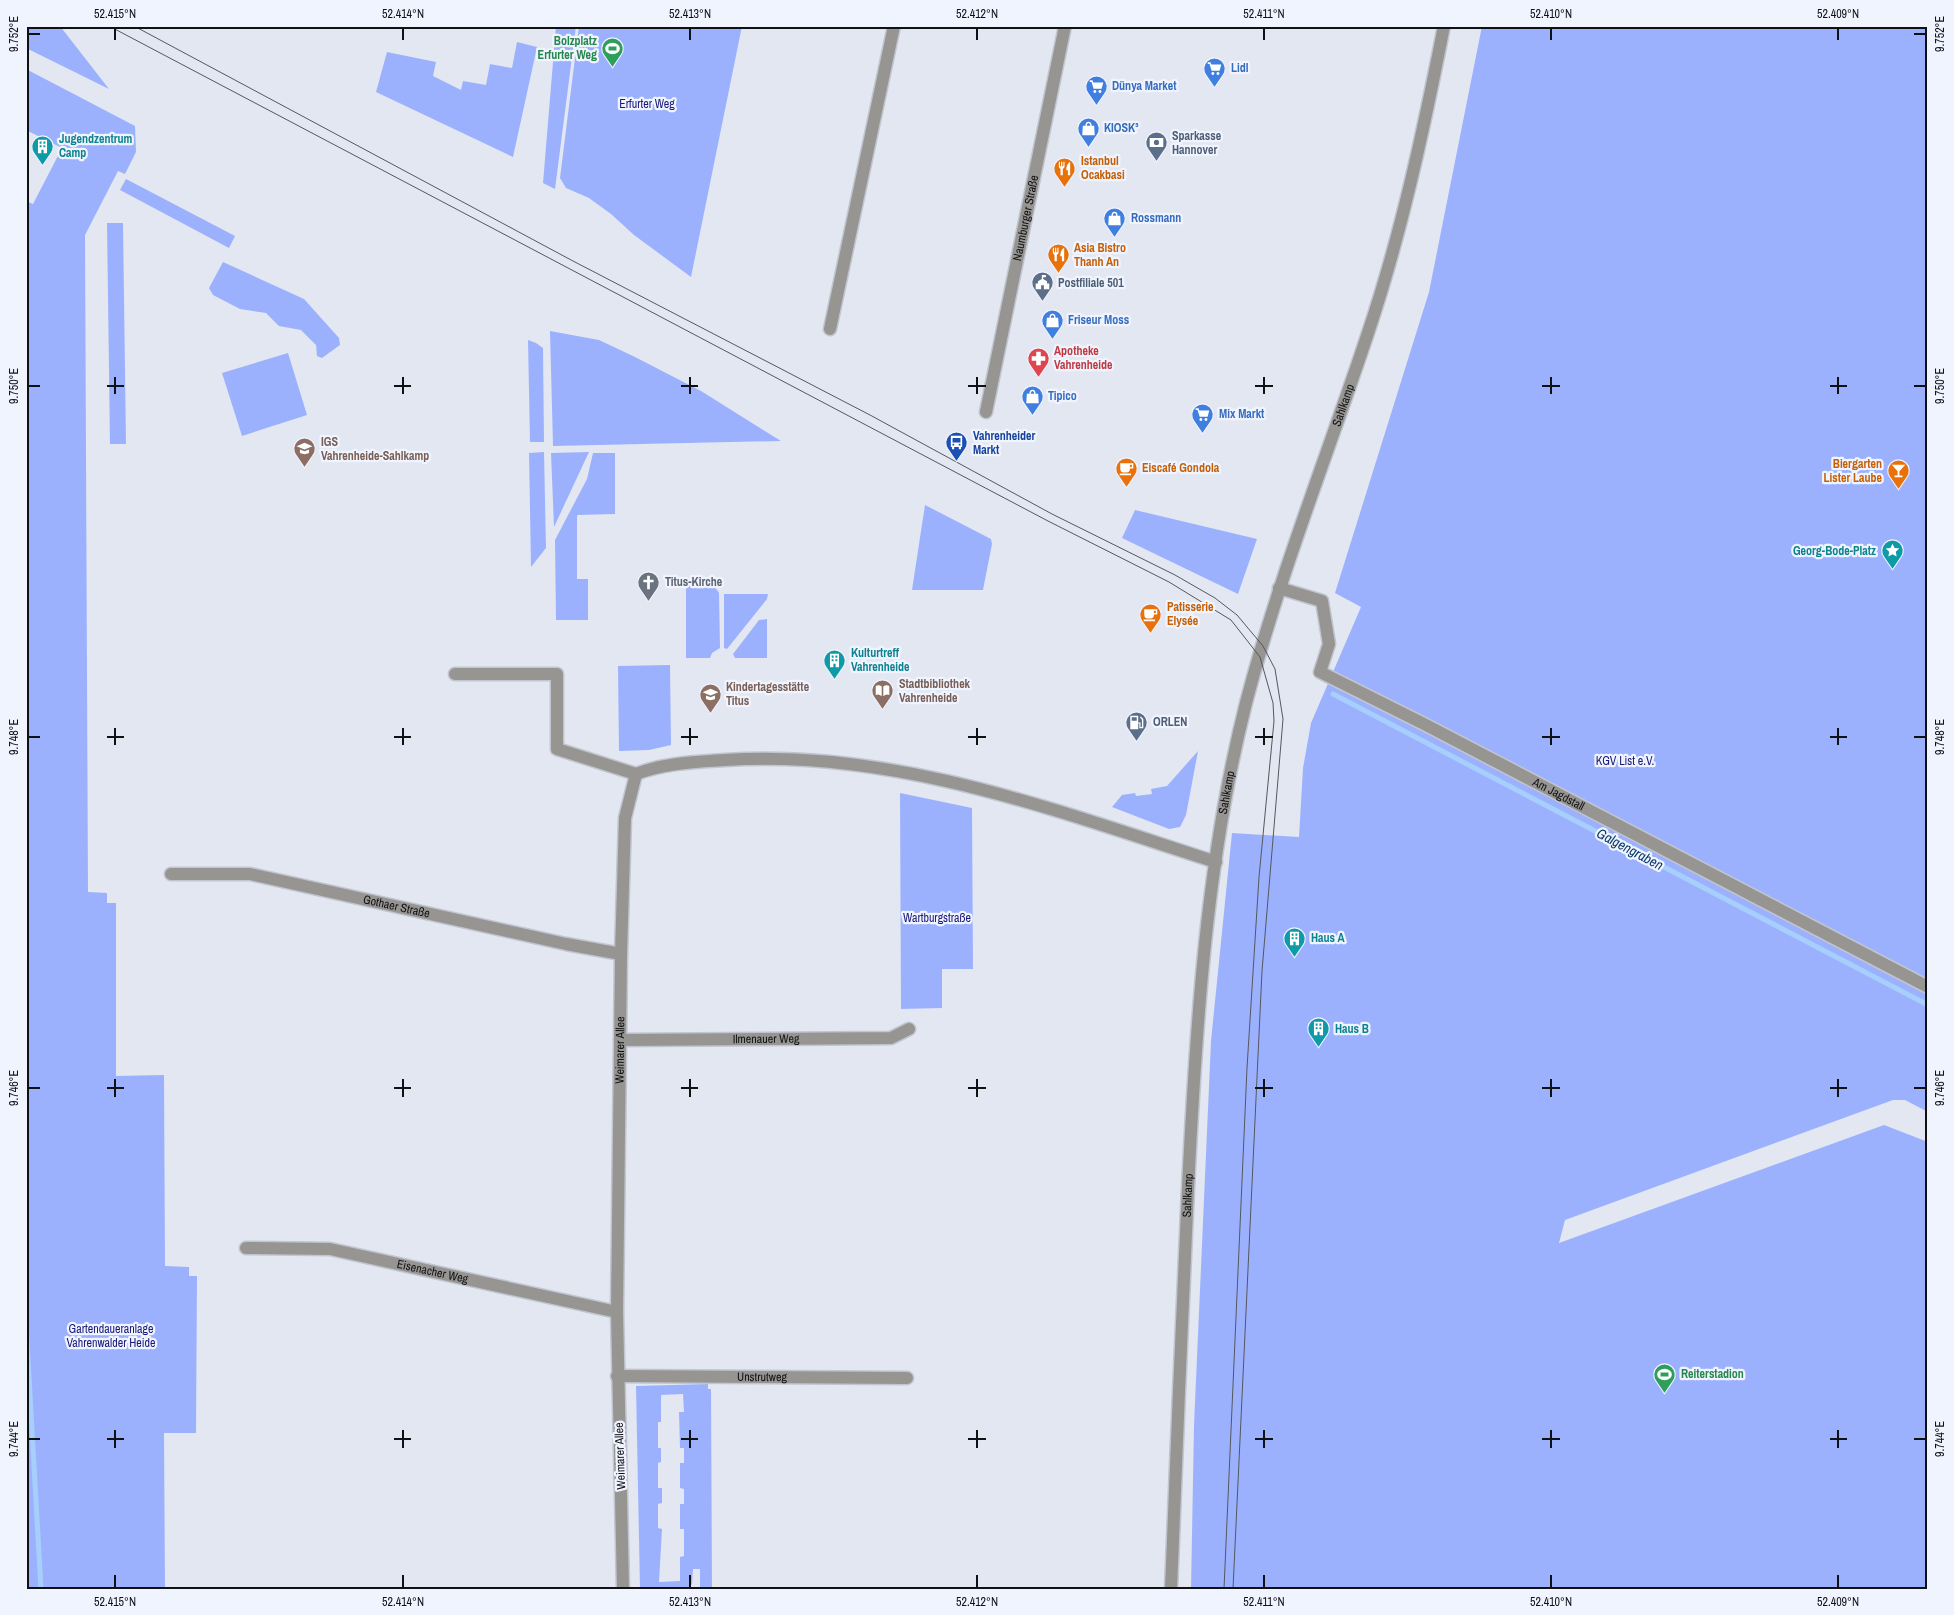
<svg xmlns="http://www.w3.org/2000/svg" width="1954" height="1615" font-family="'Archivo Narrow',sans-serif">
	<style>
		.green { fill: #9cb1fe; fill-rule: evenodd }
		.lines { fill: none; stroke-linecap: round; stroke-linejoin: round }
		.stream { stroke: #a7cffb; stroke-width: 5 }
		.minor-casing { stroke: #c1c5cf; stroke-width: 15 }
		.tertiary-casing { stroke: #c1c5cf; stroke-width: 15 }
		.minor { stroke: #979591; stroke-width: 12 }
		.tertiary { stroke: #979591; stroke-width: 12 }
		.tram { stroke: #55575d; stroke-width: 1 }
		.ticks { fill: none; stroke: #101115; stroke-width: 2 }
		.labels { text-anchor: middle; stroke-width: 4.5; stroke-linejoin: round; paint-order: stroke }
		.leisure-label { font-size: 12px; font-weight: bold; fill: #27864d; stroke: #f0f4ff; text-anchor: end }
		.shop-label { font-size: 12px; font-weight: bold; fill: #366cbe; stroke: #f0f4ff; text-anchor: start }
		.park-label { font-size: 12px; fill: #181978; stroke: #f0f4ff }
		.service-label { font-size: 12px; font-weight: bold; fill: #4e5e75; stroke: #f0f4ff; text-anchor: start }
		.culture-label { font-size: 12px; font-weight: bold; fill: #0d838f; stroke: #f0f4ff; text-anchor: start }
		.food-label { font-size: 12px; font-weight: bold; fill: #c56008; stroke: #f0f4ff; text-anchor: start }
		.street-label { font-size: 12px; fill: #101115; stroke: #f0f4ff }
		.health-label { font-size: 12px; font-weight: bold; fill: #be3a42; stroke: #f0f4ff; text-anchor: start }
		.transit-label { font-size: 12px; font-weight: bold; fill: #164399; stroke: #f0f4ff; text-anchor: start }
		.education-label { font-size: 12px; font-weight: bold; fill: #785e54; stroke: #f0f4ff; text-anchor: start }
		.worship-label { font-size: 12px; font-weight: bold; fill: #5b616d; stroke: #f0f4ff; text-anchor: start }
		.water-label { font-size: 14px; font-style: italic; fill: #083966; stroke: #f0f4ff }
		.neatline { fill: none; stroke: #101115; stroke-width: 2 }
		.ticks-label { font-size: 12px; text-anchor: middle; fill: #101115 }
	</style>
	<rect width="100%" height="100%" fill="#e3e7f2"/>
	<path class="green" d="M29 26H60L109 89 26 48V31Z
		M556 26H576L555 189 543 183Z
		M579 26H742L691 277 634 235 611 214 589 198 566 188 560 178Z
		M1482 26H1928V1112L1905 1100H1893L1565 1220 1559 1243 1884 1125 1928 1142V1589H1191L1194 1425 1211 1041 1232 833 1299 837 1303 768 1311 723 1361 607 1335 593 1429 292Z
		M517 42 537 47 513 157 376 92 387 52 436 62 433 76 461 90 463 81 486 85 490 64 512 68Z
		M26 69 135 126 136 152 125 174 118 171 85 235 88 892 107 893V903H116V1076L164 1075 165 1266 189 1267V1276H197L196 1433H164L165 1589H26V201L33 204 62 148 26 130Z
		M126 179 235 236 229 248 120 190Z
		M107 223H123L126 444H110Z
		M223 262 304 299 339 338 340 345 322 358 317 356 316 345 301 330 279 326 266 313 240 309 213 295 209 288Z
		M550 331 599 340 635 357 701 391 781 441 553 446Z
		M528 340 536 343 543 348 544 442H530Z
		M288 353 307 415 242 436 222 373Z
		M544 452 546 548 531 567 529 453Z
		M589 452 554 527 551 453Z
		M593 453H615V514L577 515V579H588V620H556L555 540 587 479Z
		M925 505 991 539 992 544 983 590H912Z
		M1135 510 1257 539 1238 594 1122 538Z
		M686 584H713L719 593 720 648 712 653 710 658H686Z
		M724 594H768L767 599 727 649 724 648Z
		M767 619V658H735L733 654 759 620Z
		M670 665 671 745 649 750 619 751 618 666Z
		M1198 751 1186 815 1180 827 1169 829 1112 807 1122 795 1135 793 1136 796 1152 794 1151 789 1167 786Z
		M900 793 972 808 973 969H942V1008L901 1009Z
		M708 1384V1389H711L712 1588 700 1587V1569H693L692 1584 688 1588 640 1589 636 1386ZM683 1394 684 1412H679L680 1448H684V1463H680V1488L684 1489V1504H680V1529H684V1556L680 1557V1581L659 1582 662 1529 658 1528V1504L662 1503V1488H658V1463L661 1462V1448H658V1422H661V1395Z"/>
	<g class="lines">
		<path class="stream" d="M1333 694 1928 1005
			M26 1324 41 1589"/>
		<defs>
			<g id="minor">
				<path d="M830 329 894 26"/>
				<path id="s1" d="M986 412 1065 26"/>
				<path id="s2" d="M1279 588 1322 601 1329 644 1320 672 1426 725 1928 987"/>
				<path d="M455 674H557V749L636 774"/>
				<path d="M636 774C664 763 695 762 725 760 895 749 1057 811 1216 862"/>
				<path id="s3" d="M171 874H250L566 944 621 954"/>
				<path id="s4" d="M620 1040 891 1038 909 1029"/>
				<path id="s5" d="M246 1248 330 1249 617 1312"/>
				<path id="s6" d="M617 1376 907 1378"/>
				<path id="s7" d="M623 1589 617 1312 621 954 625 818 636 774"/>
			</g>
			<g id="tertiary">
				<path id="s8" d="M1171 1589C1176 1455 1182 1322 1188 1188 1196 1026 1206 861 1246 703 1279 576 1328 454 1369 330 1402 231 1424 128 1444 26"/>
			</g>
		</defs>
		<use href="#minor" class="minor-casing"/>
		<use href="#tertiary" class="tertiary-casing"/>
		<use href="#minor" class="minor"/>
		<use href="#tertiary" class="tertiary"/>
		<path class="tram" d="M109 26 1048 521 1169 582 1231 620 1260 657 1273 703 1274 721 1259 877 1247 1068 1224 1589
			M134 26 573 261 870 415 1052 514 1175 575 1215 598 1237 615 1263 646 1275 669 1283 719 1262 971 1233 1589"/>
	</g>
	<path class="ticks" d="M115 28V40M403 28V40M690 28V40M977 28V40M1264 28V40M1551 28V40M1838 28V40M28 34H40M1914 34H1926M115 377V394M403 377V394M690 377V394M977 377V394M1264 377V394M1551 377V394M1838 377V394M28 386H40M107 386H124M394 386H411M681 386H698M968 386H986M1255 386H1273M1542 386H1560M1830 386H1847M1914 386H1926M115 728V745M403 728V745M690 728V745M977 728V745M1264 728V745M1551 728V745M1838 728V745M28 737H40M107 737H124M394 737H411M681 737H698M968 737H986M1255 737H1273M1542 737H1560M1830 737H1847M1914 737H1926M115 1079V1097M403 1079V1097M690 1079V1097M977 1079V1097M1264 1079V1097M1551 1079V1097M1838 1079V1097M28 1088H40M107 1088H124M394 1088H411M681 1088H698M968 1088H986M1255 1088H1273M1542 1088H1560M1830 1088H1847M1914 1088H1926M115 1430V1448M403 1430V1448M690 1430V1448M977 1430V1448M1264 1430V1448M1551 1430V1448M1838 1430V1448M28 1439H40M107 1439H124M394 1439H411M681 1439H698M968 1439H986M1255 1439H1273M1542 1439H1560M1830 1439H1847M1914 1439H1926M115 1575V1588M403 1575V1588M690 1575V1588M977 1575V1588M1264 1575V1588M1551 1575V1588M1838 1575V1588"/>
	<defs>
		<symbol id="stadium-pin" viewBox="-11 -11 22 30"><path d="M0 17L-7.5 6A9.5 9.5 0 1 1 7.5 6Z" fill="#2e9e5b" stroke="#f0f4ff"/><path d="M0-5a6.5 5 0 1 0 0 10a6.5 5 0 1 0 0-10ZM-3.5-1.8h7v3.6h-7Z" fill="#fff"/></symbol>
		<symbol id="supermarket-pin" viewBox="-11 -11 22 30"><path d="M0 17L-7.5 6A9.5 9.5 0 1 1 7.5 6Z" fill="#3f7fe0" stroke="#f0f4ff"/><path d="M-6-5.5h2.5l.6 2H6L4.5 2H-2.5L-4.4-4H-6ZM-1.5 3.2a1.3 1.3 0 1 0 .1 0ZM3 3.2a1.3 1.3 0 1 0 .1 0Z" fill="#fff"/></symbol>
		<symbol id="shop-pin" viewBox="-11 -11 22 30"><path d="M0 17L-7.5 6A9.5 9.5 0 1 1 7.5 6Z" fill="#3f7fe0" stroke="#f0f4ff"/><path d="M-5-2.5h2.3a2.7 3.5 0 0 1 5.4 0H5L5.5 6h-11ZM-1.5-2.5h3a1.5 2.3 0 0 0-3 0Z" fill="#fff"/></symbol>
		<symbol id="bank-pin" viewBox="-11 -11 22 30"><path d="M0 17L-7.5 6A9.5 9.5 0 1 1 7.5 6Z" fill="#5c6f8a" stroke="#f0f4ff"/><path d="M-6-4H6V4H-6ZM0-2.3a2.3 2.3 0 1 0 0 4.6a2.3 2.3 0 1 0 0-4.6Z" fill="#fff"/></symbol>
		<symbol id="building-pin" viewBox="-11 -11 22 30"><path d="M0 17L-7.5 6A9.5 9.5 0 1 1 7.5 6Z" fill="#0f9aa8" stroke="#f0f4ff"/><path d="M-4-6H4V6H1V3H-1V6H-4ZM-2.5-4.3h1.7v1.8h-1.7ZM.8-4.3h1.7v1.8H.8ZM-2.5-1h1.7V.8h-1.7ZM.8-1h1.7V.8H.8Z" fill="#fff"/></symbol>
		<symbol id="restaurant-pin" viewBox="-11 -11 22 30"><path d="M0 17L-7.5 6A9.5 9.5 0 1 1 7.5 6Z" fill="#e8710a" stroke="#f0f4ff"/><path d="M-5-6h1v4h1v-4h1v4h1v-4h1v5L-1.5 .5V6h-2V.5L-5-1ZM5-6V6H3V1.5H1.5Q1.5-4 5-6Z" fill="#fff"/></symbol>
		<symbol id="civic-pin" viewBox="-11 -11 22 30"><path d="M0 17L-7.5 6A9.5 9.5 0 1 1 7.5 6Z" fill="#5c6f8a" stroke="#f0f4ff"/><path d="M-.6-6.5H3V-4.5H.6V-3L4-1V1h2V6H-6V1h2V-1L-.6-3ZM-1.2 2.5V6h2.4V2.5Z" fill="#fff"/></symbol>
		<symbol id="pharmacy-pin" viewBox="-11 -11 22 30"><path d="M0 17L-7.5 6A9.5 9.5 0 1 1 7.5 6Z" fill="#e0444e" stroke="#f0f4ff"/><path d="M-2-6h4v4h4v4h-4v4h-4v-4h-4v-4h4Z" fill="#fff"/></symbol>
		<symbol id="bus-pin" viewBox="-11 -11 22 30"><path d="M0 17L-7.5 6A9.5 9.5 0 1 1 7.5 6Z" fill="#1a4fb4" stroke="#f0f4ff"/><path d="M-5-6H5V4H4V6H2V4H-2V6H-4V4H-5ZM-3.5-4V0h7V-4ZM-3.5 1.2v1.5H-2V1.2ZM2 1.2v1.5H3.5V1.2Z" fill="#fff"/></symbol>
		<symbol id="school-pin" viewBox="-11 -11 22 30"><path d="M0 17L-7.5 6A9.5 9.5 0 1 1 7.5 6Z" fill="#8d6e63" stroke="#f0f4ff"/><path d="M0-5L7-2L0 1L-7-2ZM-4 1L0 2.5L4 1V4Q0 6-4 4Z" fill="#fff"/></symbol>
		<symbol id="cafe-pin" viewBox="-11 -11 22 30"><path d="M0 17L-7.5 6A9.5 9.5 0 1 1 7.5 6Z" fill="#e8710a" stroke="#f0f4ff"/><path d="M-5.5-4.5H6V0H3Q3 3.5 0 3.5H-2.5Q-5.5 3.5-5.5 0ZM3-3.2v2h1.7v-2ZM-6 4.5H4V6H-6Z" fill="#fff"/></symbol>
		<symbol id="bar-pin" viewBox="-11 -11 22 30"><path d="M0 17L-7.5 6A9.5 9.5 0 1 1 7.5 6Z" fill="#e8710a" stroke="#f0f4ff"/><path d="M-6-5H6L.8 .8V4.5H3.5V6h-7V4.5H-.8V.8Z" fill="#fff"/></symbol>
		<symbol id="sight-pin" viewBox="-11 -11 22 30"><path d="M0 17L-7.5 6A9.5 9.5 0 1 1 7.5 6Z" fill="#0f9aa8" stroke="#f0f4ff"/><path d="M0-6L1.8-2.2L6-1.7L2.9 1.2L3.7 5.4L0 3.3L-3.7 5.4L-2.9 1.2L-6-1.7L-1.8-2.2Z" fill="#fff"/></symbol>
		<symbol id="church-pin" viewBox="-11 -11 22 30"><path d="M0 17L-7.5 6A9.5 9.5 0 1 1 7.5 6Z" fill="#6b7280" stroke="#f0f4ff"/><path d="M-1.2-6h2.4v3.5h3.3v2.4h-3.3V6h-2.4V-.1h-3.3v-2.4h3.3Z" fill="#fff"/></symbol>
		<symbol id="library-pin" viewBox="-11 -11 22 30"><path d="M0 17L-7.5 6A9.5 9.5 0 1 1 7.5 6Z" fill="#8d6e63" stroke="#f0f4ff"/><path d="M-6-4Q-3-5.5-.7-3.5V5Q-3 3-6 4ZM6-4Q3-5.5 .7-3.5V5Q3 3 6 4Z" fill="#fff"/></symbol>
		<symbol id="fuel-pin" viewBox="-11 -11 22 30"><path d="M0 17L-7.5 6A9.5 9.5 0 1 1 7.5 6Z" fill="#5c6f8a" stroke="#f0f4ff"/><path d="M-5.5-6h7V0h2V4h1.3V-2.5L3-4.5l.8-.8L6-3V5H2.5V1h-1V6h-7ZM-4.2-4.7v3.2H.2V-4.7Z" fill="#fff"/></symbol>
	</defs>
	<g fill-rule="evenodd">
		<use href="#stadium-pin" x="600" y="36" width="25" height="34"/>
		<use href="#supermarket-pin" x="1202" y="56" width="25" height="34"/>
		<use href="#supermarket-pin" x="1084" y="74" width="25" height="34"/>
		<use href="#shop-pin" x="1076" y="116" width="25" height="34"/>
		<use href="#bank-pin" x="1144" y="130" width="25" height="34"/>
		<use href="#building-pin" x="30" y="134" width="25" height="34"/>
		<use href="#restaurant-pin" x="1052" y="156" width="25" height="34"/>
		<use href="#shop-pin" x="1102" y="206" width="25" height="34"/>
		<use href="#restaurant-pin" x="1046" y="242" width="25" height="34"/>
		<use href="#civic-pin" x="1030" y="270" width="25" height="34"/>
		<use href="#shop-pin" x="1040" y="308" width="25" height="34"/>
		<use href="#pharmacy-pin" x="1026" y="346" width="25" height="34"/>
		<use href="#shop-pin" x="1020" y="384" width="25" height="34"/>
		<use href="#supermarket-pin" x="1190" y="402" width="25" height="34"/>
		<use href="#bus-pin" x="944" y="430" width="25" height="34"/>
		<use href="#school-pin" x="292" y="436" width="25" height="34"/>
		<use href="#cafe-pin" x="1114" y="456" width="25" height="34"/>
		<use href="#bar-pin" x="1886" y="458" width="25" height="34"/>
		<use href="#sight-pin" x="1880" y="538" width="25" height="34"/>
		<use href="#church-pin" x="636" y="570" width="25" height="34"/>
		<use href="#cafe-pin" x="1138" y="602" width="25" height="34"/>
		<use href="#building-pin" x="822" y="648" width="25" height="34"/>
		<use href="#library-pin" x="870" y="678" width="25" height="34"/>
		<use href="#school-pin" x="698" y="682" width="25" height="34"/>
		<use href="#fuel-pin" x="1124" y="710" width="25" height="34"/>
		<use href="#building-pin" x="1282" y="926" width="25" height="34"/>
		<use href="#building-pin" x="1306" y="1016" width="25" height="34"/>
		<use href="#stadium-pin" x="1652" y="1362" width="25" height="34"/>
	</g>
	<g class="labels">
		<g class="leisure-label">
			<text x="597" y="45">Bolzplatz<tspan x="597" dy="14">Erfurter Weg</tspan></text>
			<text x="1681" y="1378" text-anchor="start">Reiterstadion</text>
		</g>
		<g class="shop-label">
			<text x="1231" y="72">Lidl</text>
			<text x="1112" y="90">Dünya Market</text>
			<text x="1104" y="132">KIOSK³</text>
			<text x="1131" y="222">Rossmann</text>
			<text x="1068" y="324">Friseur Moss</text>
			<text x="1048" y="400">Tipico</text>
			<text x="1219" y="418">Mix Markt</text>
		</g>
		<g class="park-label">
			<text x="647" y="108">Erfurter Weg</text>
			<text x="1625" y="765">KGV List e.V.</text>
			<text x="937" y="922">Wartburgstraße</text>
			<text x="111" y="1333">Gartendaueranlage<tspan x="111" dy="14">Vahrenwalder Heide</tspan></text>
		</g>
		<g class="service-label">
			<text x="1172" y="140">Sparkasse<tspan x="1172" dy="14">Hannover</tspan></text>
			<text x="1058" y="287">Postfiliale 501</text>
			<text x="1153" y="726">ORLEN</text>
		</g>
		<g class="culture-label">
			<text x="59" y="143">Jugendzentrum<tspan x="59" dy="14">Camp</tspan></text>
			<text x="1876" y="555" text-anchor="end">Georg-Bode-Platz</text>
			<text x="851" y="657">Kulturtreff<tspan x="851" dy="14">Vahrenheide</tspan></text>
			<text x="1311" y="942">Haus A</text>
			<text x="1335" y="1033">Haus B</text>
		</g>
		<g class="food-label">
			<text x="1081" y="165">Istanbul<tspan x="1081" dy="14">Ocakbasi</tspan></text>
			<text x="1074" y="252">Asia Bistro<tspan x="1074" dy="14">Thanh An</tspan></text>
			<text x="1882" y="468" text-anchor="end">Biergarten<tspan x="1882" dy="14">Lister Laube</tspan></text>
			<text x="1142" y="472">Eiscafé Gondola</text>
			<text x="1167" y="611">Patisserie<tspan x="1167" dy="14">Elysée</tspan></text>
		</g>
		<g class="street-label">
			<text dy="4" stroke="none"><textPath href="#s1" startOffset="198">Naumburger Straße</textPath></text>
			<text dy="4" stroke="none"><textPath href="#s8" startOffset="1204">Sahlkamp</textPath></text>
			<text dy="4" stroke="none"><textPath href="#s8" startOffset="799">Sahlkamp</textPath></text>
			<text dy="4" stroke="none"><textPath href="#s2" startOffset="386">Am Jagdstall</textPath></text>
			<text dy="4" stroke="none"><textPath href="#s3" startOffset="229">Gothaer Straße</textPath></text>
			<text dy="4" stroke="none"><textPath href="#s4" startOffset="146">Ilmenauer Weg</textPath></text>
			<text dy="4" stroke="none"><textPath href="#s7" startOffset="539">Weimarer Allee</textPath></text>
			<text dy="4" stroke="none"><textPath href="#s8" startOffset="394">Sahlkamp</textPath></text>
			<text dy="4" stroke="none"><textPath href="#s5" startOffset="189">Eisenacher Weg</textPath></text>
			<text dy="4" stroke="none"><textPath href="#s6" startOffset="145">Unstrutweg</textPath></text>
			<text transform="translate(620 1456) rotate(-92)" y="4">Weimarer Allee</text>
		</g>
		<g class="health-label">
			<text x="1054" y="355">Apotheke<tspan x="1054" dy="14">Vahrenheide</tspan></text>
		</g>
		<g class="transit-label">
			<text x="973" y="440">Vahrenheider<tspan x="973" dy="14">Markt</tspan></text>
		</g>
		<g class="education-label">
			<text x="321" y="446">IGS<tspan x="321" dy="14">Vahrenheide-Sahlkamp</tspan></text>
			<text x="899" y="688">Stadtbibliothek<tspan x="899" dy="14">Vahrenheide</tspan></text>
			<text x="726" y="691">Kindertagesstätte<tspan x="726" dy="14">Titus</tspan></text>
		</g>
		<g class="worship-label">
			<text x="665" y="586">Titus-Kirche</text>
		</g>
		<g class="water-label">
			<text transform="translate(1630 849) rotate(28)" y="5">Galgengraben</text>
		</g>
	</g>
	<rect width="1954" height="1615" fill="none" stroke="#f0f4ff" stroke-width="55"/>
	<rect x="28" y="28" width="1898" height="1560" class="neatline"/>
	<g class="ticks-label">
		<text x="115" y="18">52.415°N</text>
		<text x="403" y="18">52.414°N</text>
		<text x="690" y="18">52.413°N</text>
		<text x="977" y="18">52.412°N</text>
		<text x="1264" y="18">52.411°N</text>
		<text x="1551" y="18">52.410°N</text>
		<text x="1838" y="18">52.409°N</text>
		<text transform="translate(1940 34) rotate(-90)" y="4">9.752°E</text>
		<text transform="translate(14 34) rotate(-90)" y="4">9.752°E</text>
		<text transform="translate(1940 386) rotate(-90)" y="4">9.750°E</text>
		<text transform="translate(14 386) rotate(-90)" y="4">9.750°E</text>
		<text transform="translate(1940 737) rotate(-90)" y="4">9.748°E</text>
		<text transform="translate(14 737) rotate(-90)" y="4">9.748°E</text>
		<text transform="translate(1940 1088) rotate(-90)" y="4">9.746°E</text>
		<text transform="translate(14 1088) rotate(-90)" y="4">9.746°E</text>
		<text transform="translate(1940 1439) rotate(-90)" y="4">9.744°E</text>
		<text transform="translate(14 1439) rotate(-90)" y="4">9.744°E</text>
		<text x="115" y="1606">52.415°N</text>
		<text x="403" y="1606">52.414°N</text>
		<text x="690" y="1606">52.413°N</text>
		<text x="977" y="1606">52.412°N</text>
		<text x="1264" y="1606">52.411°N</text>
		<text x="1551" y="1606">52.410°N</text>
		<text x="1838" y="1606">52.409°N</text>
	</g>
</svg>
